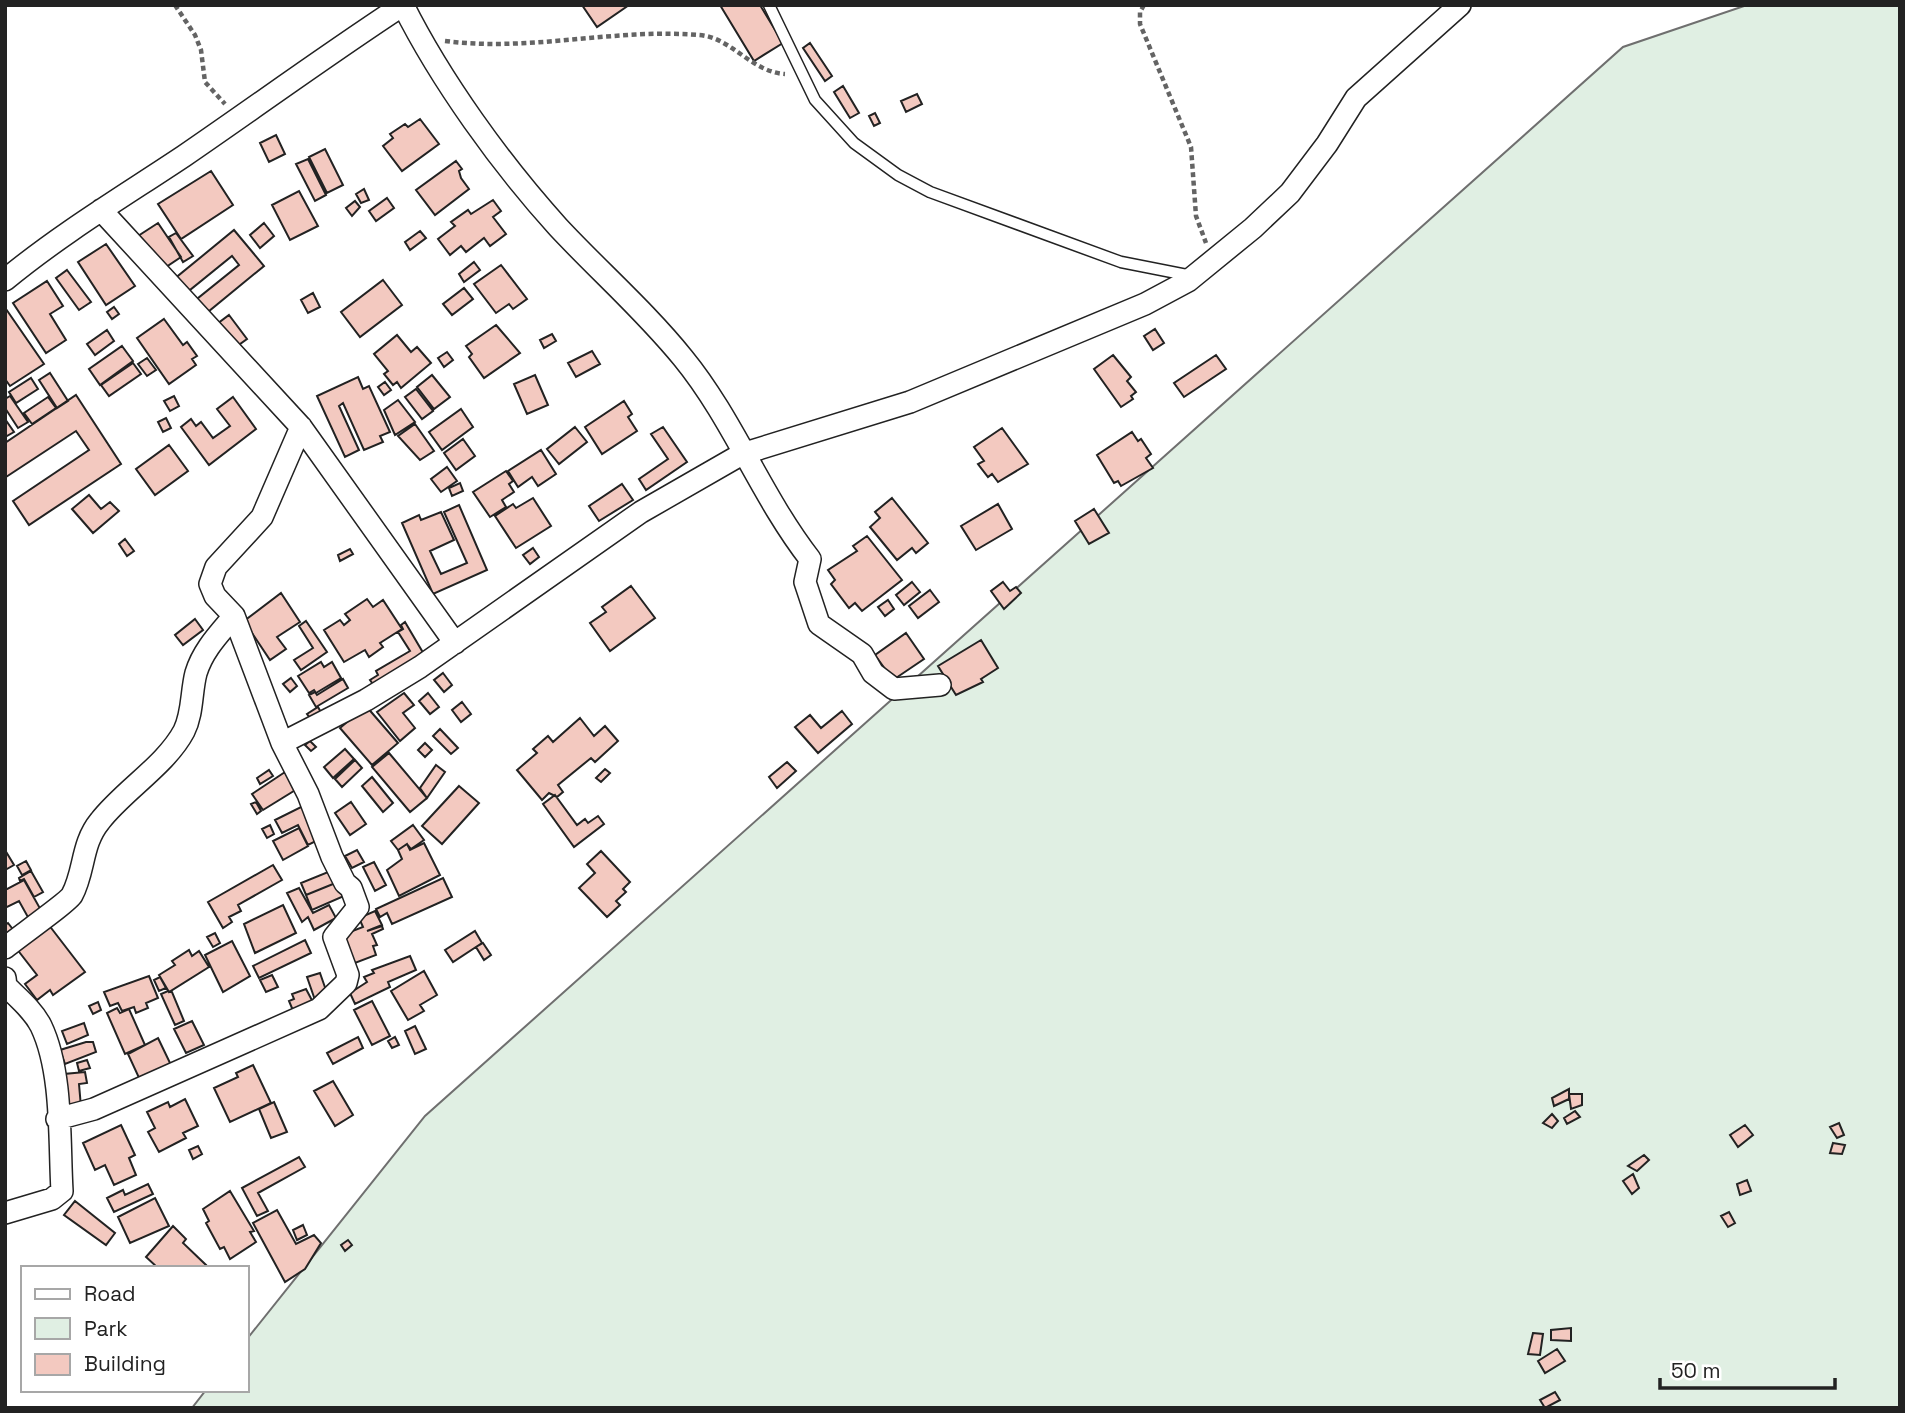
<svg xmlns="http://www.w3.org/2000/svg" width="1905" height="1413" font-family="'Space Grotesk',sans-serif">
	<style>
		.green { fill: #e0efe3; stroke: #6f6f6f; stroke-width: 2 }
		.building { fill: #f3c9c0; stroke: #222; stroke-width: 2 }
		.lines { fill: none; stroke-linecap: round; stroke-linejoin: round }
		.lane-casing { stroke: #222; stroke-width: 13 }
		.street-casing { stroke: #222; stroke-width: 24 }
		.path { stroke: #646464; stroke-width: 4.5; stroke-dasharray: 5 3.5; stroke-linecap: butt }
		.lane { stroke: #fff; stroke-width: 10 }
		.street { stroke: #fff; stroke-width: 21 }
	</style>
	<rect width="100%" height="100%" fill="#fff"/>
	<path class="green" d="M1747 5H1900V1408H192L206 1390H247V1339L425 1116 1623 47Z"/>
	<path class="building" d="M582 5H629L597 27Z
		M720 5H760L783 43 754 61Z
		M810 43 832 76 825 81 803 48Z
		M843 86 859 113 850 118 834 92Z
		M917 94 922 104 906 112 901 101Z
		M875 113 880 123 874 126 869 116Z
		M420 119 439 144 402 171 383 146 393 138 390 134 405 124 408 127Z
		M276 135 285 154 269 162 260 143Z
		M325 149 343 185 327 193 309 157Z
		M308 159 326 195 315 201 296 164Z
		M456 161 462 169 459 171 461 178 469 189 435 215 416 190Z
		M211 171 233 205 181 239 158 204Z
		M364 189 369 200 361 203 356 194Z
		M299 191 318 226 290 240 272 205Z
		M387 198 394 208 376 221 369 211Z
		M493 200 501 211 493 217 506 234 490 246 484 238 466 252 461 246 450 255 438 239 455 226 451 222 468 210 471 214Z
		M355 201 360 207 352 216 346 208Z
		M158 223 181 257 160 271 138 236Z
		M264 223 274 236 260 248 250 235Z
		M234 230 264 266 203 316 192 303 239 265 232 256 185 294 173 280Z
		M420 231 426 238 410 250 405 242Z
		M176 233 193 256 183 262 169 237Z
		M106 244 135 286 106 305 78 262Z
		M474 262 480 270 464 282 459 274Z
		M501 265 527 299 513 309 509 304 496 313 474 284Z
		M67 270 91 302 79 310 56 278Z
		M383 280 402 305 360 337 341 312Z
		M47 281 63 306 50 314 66 340 46 353 13 303Z
		M464 288 473 299 452 315 443 304Z
		M313 293 320 307 308 313 301 300Z
		M114 307 119 314 112 319 107 312Z
		M6 309 44 364 10 386 5 379Z
		M229 315 247 339 226 354 209 330Z
		M164 319 183 345 187 342 197 356 192 359 196 365 169 384 137 338Z
		M496 325 520 353 484 378 469 357 472 354 466 346Z
		M1155 329 1164 343 1153 350 1144 336Z
		M107 330 114 341 95 355 87 344Z
		M552 334 556 341 544 348 540 340Z
		M397 335 411 352 417 347 431 363 401 388 397 382 393 385 384 374 388 371 374 354Z
		M122 346 133 361 100 385 89 369Z
		M592 351 600 364 576 377 568 363Z
		M447 352 453 360 444 367 438 358Z
		M1113 355 1131 377 1127 381 1136 392 1131 396 1133 399 1121 407 1094 369Z
		M1216 355 1226 369 1184 397 1174 383Z
		M147 358 156 370 147 376 138 364Z
		M133 363 141 374 109 396 101 385Z
		M50 373 68 401 57 408 39 380Z
		M432 375 450 397 434 409 417 387Z
		M535 375 548 405 527 414 514 384Z
		M358 377 363 389 369 386 390 432 380 436 383 442 364 450 343 403 339 406 359 450 345 457 317 396Z
		M31 378 38 389 16 403 9 392Z
		M385 382 391 390 384 395 378 387Z
		M416 389 433 411 422 419 405 397Z
		M76 395 121 464 29 525 13 501 89 450 76 431 6 477 5 443Z
		M10 396 28 422 18 428 5 408V399Z
		M174 396 179 406 170 411 164 401Z
		M48 397 56 408 32 424 24 413Z
		M233 397 256 429 209 465 181 427 191 419 196 426 201 422 213 438 230 426 217 409Z
		M398 400 415 422 395 435 384 410Z
		M624 401 632 414 628 417 637 431 602 454 585 427Z
		M461 409 473 427 442 450 429 432Z
		M166 418 171 428 163 432 158 422Z
		M5 419 14 432 5 437Z
		M415 424 434 451 420 460 398 436Z
		M575 427 587 442 559 464 547 449Z
		M663 427 687 462 646 490 639 479 668 459 651 434Z
		M1002 428 1028 464 998 482 992 474 988 477 978 464 984 461 974 447Z
		M1132 432 1138 441 1141 439 1151 454 1146 458 1153 468 1121 486 1118 481 1114 483 1097 455Z
		M463 439 475 456 456 470 444 453Z
		M169 445 188 471 155 495 136 469Z
		M541 450 556 474 538 486 532 477 518 487 508 471Z
		M447 467 457 481 441 492 431 479Z
		M506 471 513 481 509 484 514 492 502 500 506 507 490 517 473 492Z
		M460 483 463 491 452 496 449 488Z
		M622 484 633 500 599 521 589 506Z
		M89 495 101 509 110 502 119 511 93 533 72 509Z
		M533 498 551 526 516 548 495 516 513 504 516 508Z
		M892 498 928 543 916 553 912 548 897 560 870 527 880 518 875 512Z
		M998 504 1012 529 976 550 961 526Z
		M459 505 487 570 433 594 402 523 419 515 421 520 441 512 454 540 430 551 441 574 467 563 444 512Z
		M1094 509 1109 533 1089 544 1075 521Z
		M867 536 902 580 862 611 855 603 849 608 831 584 835 580 828 570 857 551 853 546Z
		M125 539 134 551 127 556 119 544Z
		M533 548 539 557 530 564 523 555Z
		M350 549 353 554 340 561 338 555Z
		M912 582 920 592 904 605 896 595Z
		M1003 582 1010 591 1016 587 1021 593 1004 609 991 591Z
		M631 586 655 618 610 651 590 623 606 612 602 607Z
		M930 590 939 602 918 618 909 606Z
		M281 593 300 622 277 637 286 649 270 660 244 621Z
		M367 599 373 607 383 600 402 629 380 643 383 647 369 657 365 650 344 662 324 630 340 620 344 625 350 620 345 614Z
		M888 600 894 609 885 616 878 607Z
		M195 619 203 630 183 645 175 635Z
		M306 621 327 652 301 670 294 660 313 648 299 626Z
		M405 622 425 656 375 687 370 680 378 675 376 671 410 651 398 632 403 629 401 625Z
		M906 633 924 659 893 680 875 655Z
		M981 640 998 668 981 679 983 682 956 695 938 666Z
		M321 662 324 667 332 662 341 678 316 693 314 690 309 693 298 676Z
		M443 673 452 685 444 692 434 680Z
		M291 678 297 686 290 692 283 684Z
		M343 679 348 688 316 707 309 695 315 692 317 695Z
		M404 693 414 705 403 713 415 728 400 741 377 712Z
		M428 693 439 707 430 714 419 701Z
		M462 702 471 714 461 722 452 710Z
		M366 706 398 743 372 765 340 728Z
		M318 707 323 716 313 722 307 714Z
		M842 711 852 724 818 753 795 727 810 715 821 728Z
		M580 718 594 736 605 726 618 741 595 762 591 758 558 785 563 792 557 797 549 793 542 800 517 770 537 753 533 749 548 736 553 742Z
		M440 729 458 748 451 754 433 736Z
		M310 741 316 747 311 751 305 745Z
		M425 743 432 750 425 757 418 750Z
		M345 749 354 759 333 778 324 767Z
		M389 753 427 798 410 812 372 767Z
		M355 760 362 768 342 787 335 779Z
		M787 762 796 771 777 788 769 777Z
		M436 765 445 772 427 798 420 788Z
		M605 769 610 773 601 782 596 778Z
		M269 770 273 776 260 784 257 778Z
		M285 772 297 789 263 810 252 794Z
		M372 777 393 803 383 812 362 786Z
		M459 786 479 803 442 844 422 826Z
		M555 795 577 825 585 819 588 823 598 816 604 824 574 847 543 804Z
		M256 802 261 811 257 814 251 804Z
		M351 802 366 824 350 835 335 813Z
		M305 805 322 838 308 845 298 825 282 833 275 820Z
		M270 825 274 834 267 838 262 829Z
		M413 825 424 840 411 849 407 844 398 850 391 841Z
		M299 828 308 846 283 860 273 841Z
		M424 843 440 875 399 896 387 870 402 859 398 850 407 844 410 850Z
		M5 850 14 865 5 870Z
		M357 850 364 862 352 868 345 856Z
		M601 851 630 882 623 889 626 892 616 901 620 905 607 917 579 888 595 873 587 864Z
		M26 861 31 870 22 875 17 866Z
		M374 862 386 885 375 891 363 867Z
		M273 865 282 880 238 905 241 911 229 917 232 922 223 928 208 902Z
		M333 870 338 882 306 895 301 883Z
		M31 871 43 892 34 897 24 879 20 881 19 878Z
		M443 878 452 897 392 924 387 913 380 917 376 909Z
		M24 880 42 912 29 919 19 901 5 908V890Z
		M333 884H339L344 896 312 910 306 895Z
		M299 888 313 913 329 905 336 918 314 930 308 917 302 922 287 893Z
		M283 905 296 933 255 953 244 924Z
		M375 911 382 925 367 931 382 926 383 929 372 934 377 945 373 946 376 955 347 966 337 937 363 927 359 918Z
		M45 920 85 972 53 995 50 990 37 1000 25 984 37 975 13 944Z
		M8 923 15 932 5 940V925Z
		M475 931 482 943 453 962 445 950Z
		M215 933 220 943 213 947 207 937Z
		M305 940 311 953 259 978 253 966Z
		M232 941 250 976 223 992 205 955Z
		M483 943 491 955 484 960 476 947Z
		M189 950 192 956 199 951 209 967 169 992 159 975 175 965 172 961Z
		M410 956 416 970 388 982 390 987 355 1004 350 993 367 982 364 977 374 973 372 970Z
		M424 971 437 995 420 1005 424 1011 408 1020 391 991Z
		M320 973 328 996 315 1000 307 977Z
		M272 975 278 987 266 992 260 980Z
		M149 976 158 998 146 1003 148 1008 136 1013 134 1007 122 1011 118 1003 110 1006 104 992Z
		M160 977 166 988 159 991 154 980Z
		M306 989 315 1006 294 1013 289 1001 294 999 292 994Z
		M168 991 172 992 184 1021 175 1025 161 994Z
		M372 1001 390 1036 372 1045 354 1010Z
		M98 1002 101 1010 93 1014 89 1006Z
		M117 1008 120 1013 129 1009 145 1045 125 1054 107 1013Z
		M192 1021 204 1045 186 1053 174 1029Z
		M84 1023 88 1035 67 1044 62 1031Z
		M415 1026 426 1049 415 1054 405 1031Z
		M358 1037 363 1048 333 1064 327 1053Z
		M395 1037 399 1045 392 1048 388 1041Z
		M158 1038 171 1065 140 1080 128 1054Z
		M86 1042H93L96 1052 65 1064 60 1050Z
		M87 1060 90 1068 79 1071 77 1063Z
		M253 1065 271 1103 230 1122 214 1088 238 1077 236 1073Z
		M85 1072 87 1083 79 1084 81 1107 68 1108 64 1074Z
		M333 1081 353 1115 335 1126 314 1091Z
		M1569 1089V1099L1554 1106 1552 1098Z
		M1569 1094H1582V1105L1571 1109Z
		M185 1099 198 1126 183 1133 186 1138 159 1152 148 1132 155 1128 147 1112 168 1102 170 1107Z
		M274 1102 287 1132 271 1138 259 1109Z
		M1575 1111 1580 1117 1567 1124 1564 1118Z
		M1552 1114 1558 1121 1552 1128 1543 1123Z
		M1839 1123 1844 1135 1837 1138 1830 1127Z
		M121 1125 135 1155 129 1158 136 1175 114 1185 105 1165 95 1170 83 1143Z
		M1745 1125 1753 1135 1738 1147 1730 1135Z
		M1833 1143 1845 1145 1842 1154 1830 1153Z
		M198 1146 202 1154 193 1159 189 1150Z
		M1644 1155 1649 1160 1637 1171 1628 1166Z
		M299 1157 305 1167 258 1193 268 1211 257 1216 242 1188Z
		M1633 1174 1639 1188 1632 1194 1623 1181Z
		M1747 1180 1751 1191 1740 1195 1737 1184Z
		M148 1184 153 1194 114 1212 107 1198 123 1190 125 1195Z
		M230 1191 254 1231 250 1232 256 1242 230 1259 224 1247 220 1249 206 1223 209 1221 203 1209Z
		M155 1198 169 1226 130 1243 118 1217Z
		M75 1201 115 1233 106 1245 64 1215Z
		M277 1210 296 1244 314 1235 321 1243 305 1269 285 1282 253 1223Z
		M1729 1212 1735 1223 1728 1227 1721 1216Z
		M303 1225 307 1235 297 1240 293 1230Z
		M173 1226 186 1239 183 1243 206 1265 204 1268H158L146 1257Z
		M348 1240 352 1245 345 1251 341 1245Z
		M1571 1328V1341L1551 1340V1330Z
		M1533 1333 1543 1334 1540 1355 1528 1354Z
		M1557 1349 1565 1361 1545 1373 1538 1361Z
		M1555 1392 1560 1400 1545 1408 1540 1400Z"/>
	<g class="lines">
		<defs>
			<path id="lane" d="M769 5 815 100 854 143 898 175 930 192 1121 262 1192 276"/>
			<path id="street" d="M403 5C441 81 501 164 558 227 599 271 645 311 683 358 733 419 761 496 810 559L805 582 819 624 862 654 873 673 894 689 940 685
				M101 210 301 427 455 643
				M5 280C62 233 124 196 184 156 257 106 328 54 403 5
				M282 743 366 700 420 667 641 512 742 454 910 402 1145 304 1188 281 1253 228 1290 193 1327 144 1356 98 1460 5
				M5 948C17 938 68 902 72 895 85 871 81 844 100 821 123 791 166 765 184 731 193 713 191 692 196 673 203 650 219 634 234 616
				M5 978 6 986C18 998 33 1010 41 1026 63 1072 59 1141 62 1191L52 1199 5 1213
				M57 1119 94 1109 319 1009 346 983 348 975 334 937 358 907 351 888 345 883 332 857 308 794 282 743 234 616 215 596 210 584 216 567 262 517 301 427"/>
		</defs>
		<use href="#lane" class="lane-casing"/>
		<use href="#street" class="street-casing"/>
		<path class="path" d="M175 5 195 35 201 50 205 82 225 104
			M1144 5 1140 12V24L1191 147 1196 216 1206 243
			M445 41C531 52 614 28 699 35 731 37 751 72 785 74"/>
		<use href="#lane" class="lane"/>
		<use href="#street" class="street"/>
	</g>
	<rect width="1905" height="1413" fill="none" stroke="#222222" stroke-width="14"/>
	<rect x="21" y="1266" width="228" height="126" fill="#ffffff" stroke="#a7a7a7" stroke-width="2"/>
	<rect x="35" y="1289" width="35" height="10" fill="#ffffff" stroke="#a7a7a7" stroke-width="2"/>
	<text x="84" y="1301" font-size="21" fill="#222222">Road</text>
	<rect x="35" y="1318" width="35" height="21" fill="#e0efe3" stroke="#a7a7a7" stroke-width="2"/>
	<text x="84" y="1336" font-size="21" fill="#222222">Park</text>
	<rect x="35" y="1354" width="35" height="21" fill="#f3c9c0" stroke="#a7a7a7" stroke-width="2"/>
	<text x="84" y="1371" font-size="21" fill="#222222">Building</text>
	<path d="M1660 1378v10h175v-10" fill="none" stroke="#222222" stroke-width="3.5"/>
	<text x="1671" y="1378" font-size="21" fill="#222222" stroke="#ffffff" stroke-width="5" paint-order="stroke">50 m</text>
</svg>
